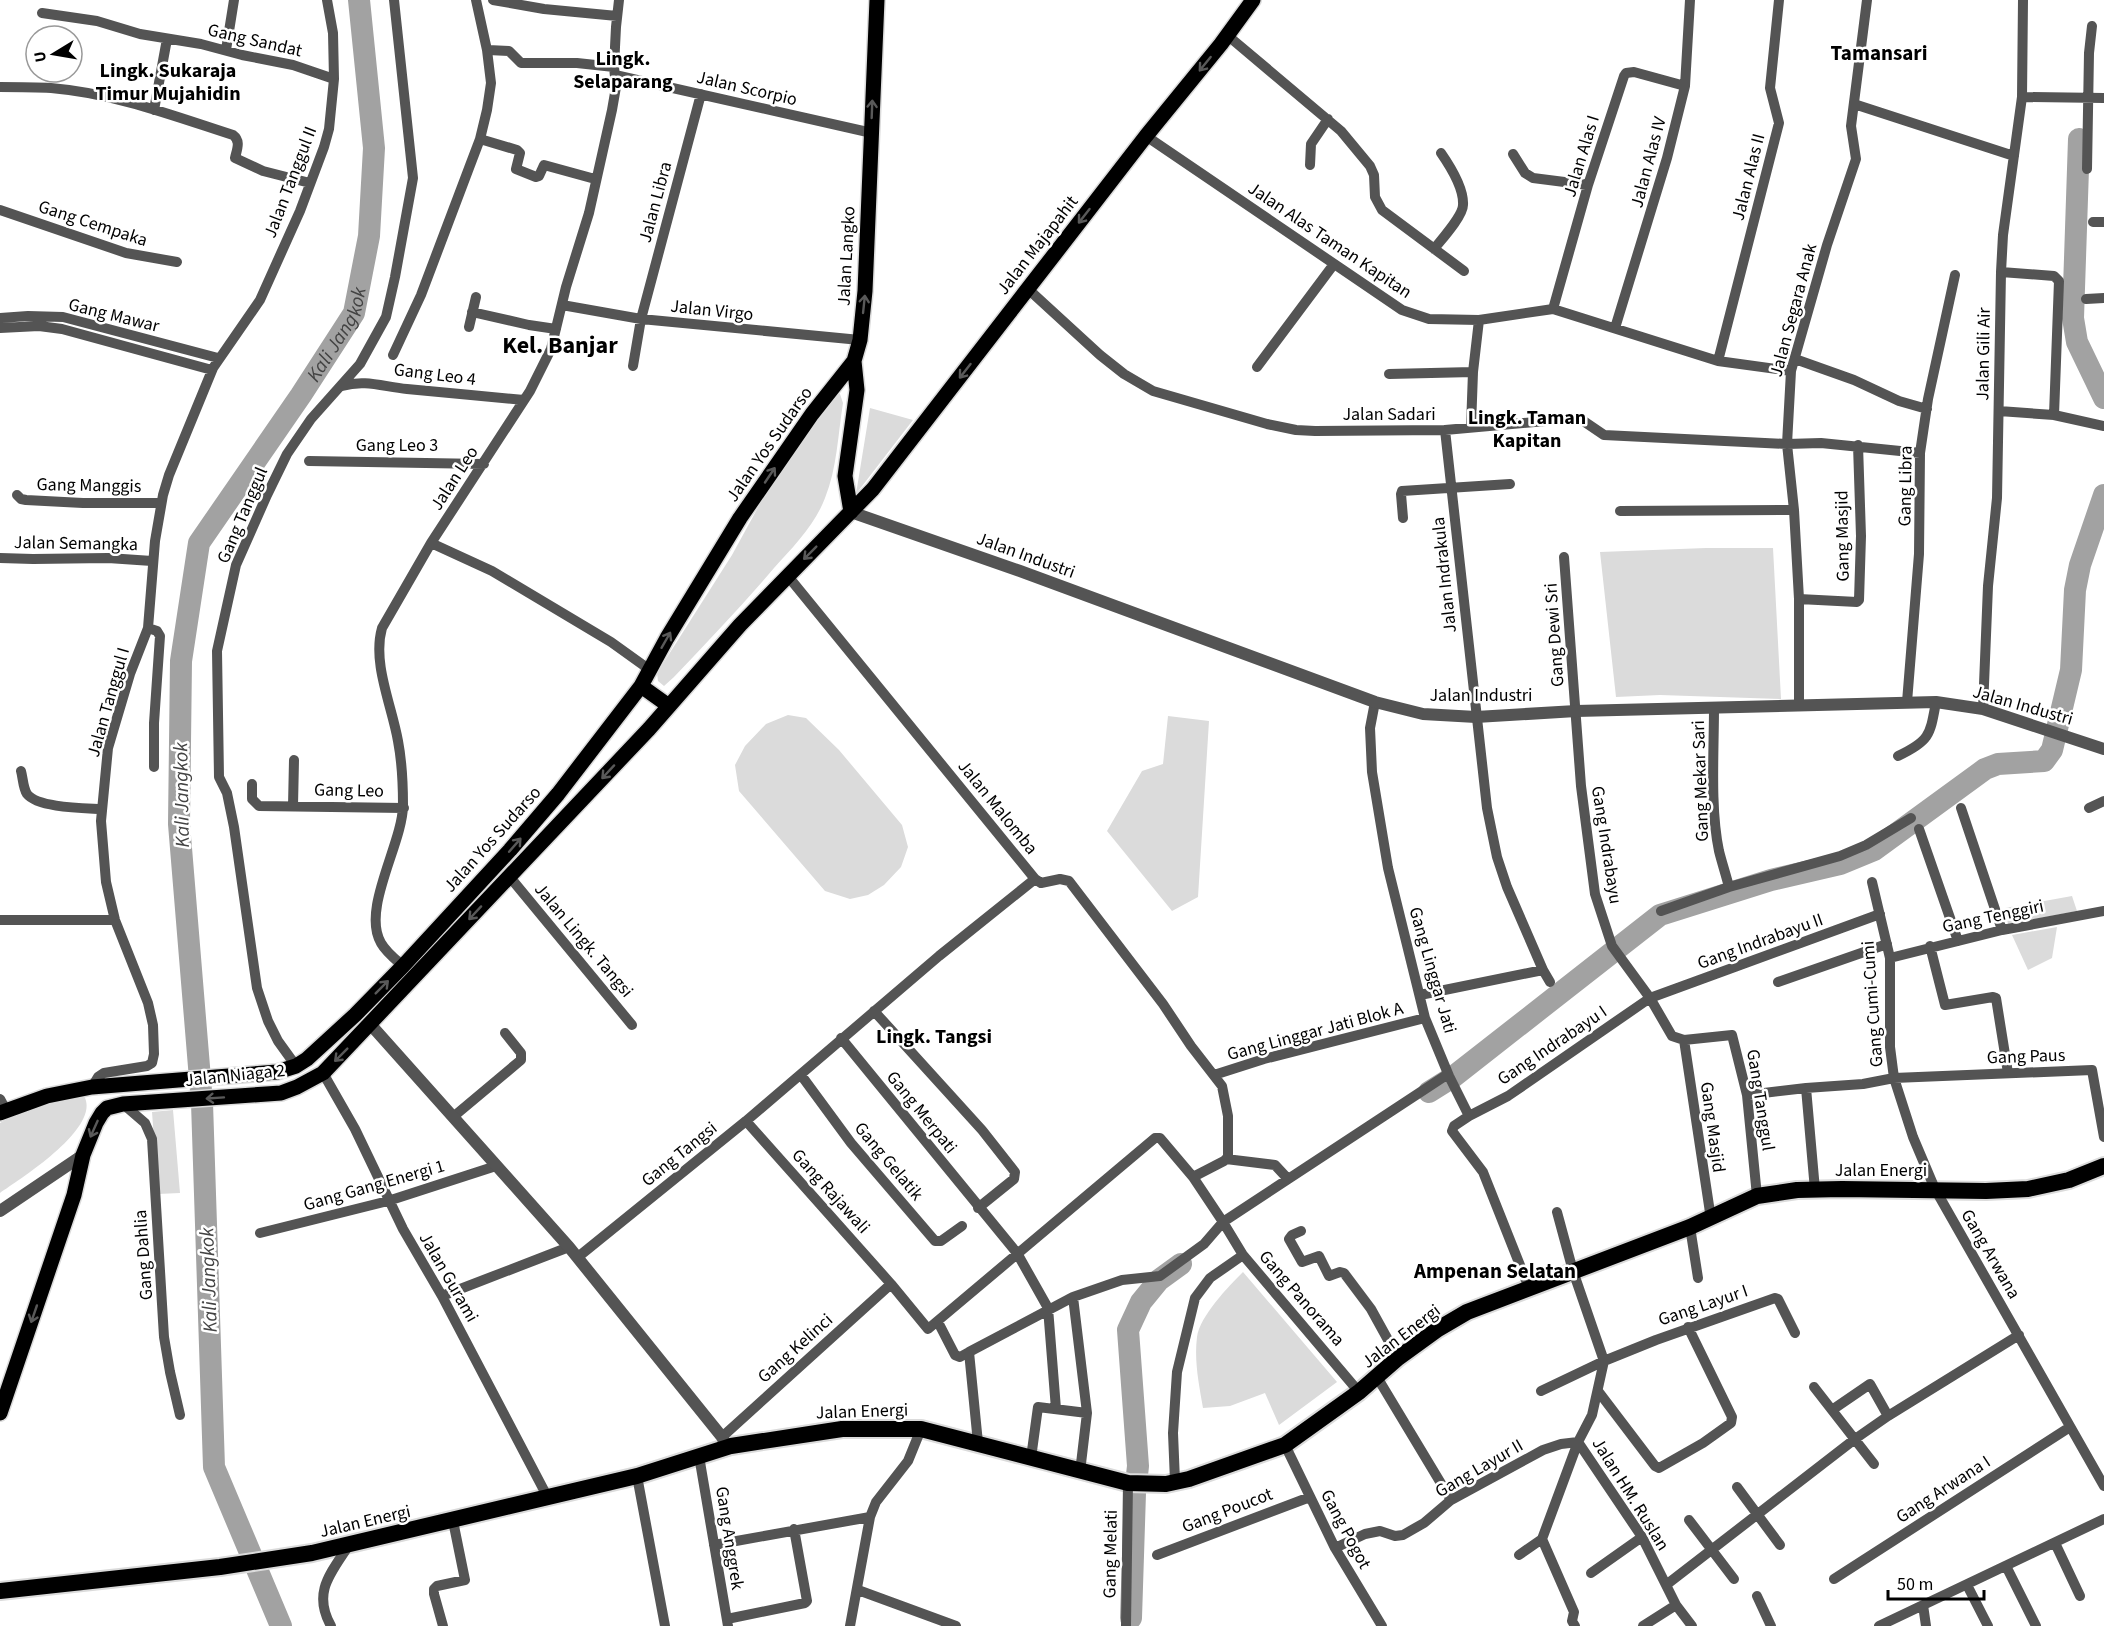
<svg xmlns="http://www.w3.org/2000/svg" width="2104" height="1626" font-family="'Source Sans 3',sans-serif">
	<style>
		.green { fill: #dbdbdb }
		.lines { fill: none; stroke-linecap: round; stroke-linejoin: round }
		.river { stroke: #a2a2a2; stroke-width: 22 }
		.primary-casing { stroke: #dbdbdb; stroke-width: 18 }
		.trunk-casing { stroke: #dbdbdb; stroke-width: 20 }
		.minor { stroke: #545454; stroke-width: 10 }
		.tertiary { stroke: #545454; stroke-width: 12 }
		.primary { stroke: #000; stroke-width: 15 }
		.trunk { stroke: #000; stroke-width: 16 }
		.oneway { stroke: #595959 }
		.labels { text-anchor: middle; stroke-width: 5; stroke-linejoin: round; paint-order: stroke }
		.street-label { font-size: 18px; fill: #000; stroke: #fff }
		.neighbourhood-label { font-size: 20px; font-weight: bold; fill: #000; stroke: #fff }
		.water-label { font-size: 20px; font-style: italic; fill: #434343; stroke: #fff }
		.quarter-label { font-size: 21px; font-weight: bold; fill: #000; stroke: #fff }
		.district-label { font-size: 24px; font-weight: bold; fill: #000; stroke: #fff }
	</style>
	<rect width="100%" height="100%" fill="#fff"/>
	<path class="green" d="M837 393 840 394 843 403C838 434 837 469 825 498 815 525 793 547 774 568 742 606 708 641 674 677L664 686 658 681 657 673 732 555 761 502 833 395Z
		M870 408 913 420 856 494Z
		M1706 548H1773L1781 699 1660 695 1616 697 1600 552Z
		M788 715 806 718 839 750 902 825 908 847 901 867 884 885 868 895 850 899 825 891 739 791 735 765 745 746 766 724Z
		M1168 716 1209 721 1198 897 1172 911 1107 831 1142 771 1163 764Z
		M2072 896 2077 911 2008 924 2005 908Z
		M2057 927 2052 958 2028 970 2012 935Z
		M84 1096C102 1127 22 1178 0 1193V1123L39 1102Z
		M173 1110 180 1193 158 1194 152 1112Z
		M1243 1272 1337 1382 1279 1425 1265 1393 1230 1406 1203 1408C1199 1385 1194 1361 1197 1337 1200 1316 1228 1287 1243 1272Z"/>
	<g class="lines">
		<g class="river">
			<path d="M2079 139 2073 318 2077 342 2104 398"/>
			<path d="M1429 1092 1453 1077 1660 915 1771 880 1840 864 1874 850 1985 769 1998 764 2044 761 2052 750 2071 670 2075 590 2080 565 2104 495"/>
			<path d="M1131 1618 1135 1493 1138 1466 1128 1330 1141 1302 1159 1280 1181 1264"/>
			<path id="s1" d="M281 1626 214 1467 202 1103 179 824 181 661 199 543 301 395 354 313 369 236 374 148 359 0"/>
		</g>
		<defs>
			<path id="primary" d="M851 512 845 476 857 390 854 361 860 340 865 291 877 0
				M641 686 669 706
				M0 1113 47 1096 92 1087 277 1072 296 1066 307 1059 355 1015 403 966 510 850 558 794 641 686 667 638 740 518 812 414 854 361
				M0 1413 74 1195 83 1155 96 1123 102 1113 107 1108 123 1104 281 1093 297 1087 323 1073 649 729 740 625 873 489 1146 136 1221 44 1253 0"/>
			<path id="trunk" d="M0 1591 220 1567 312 1553 637 1476 731 1446 842 1429H921L1128 1483 1166 1484 1189 1479 1285 1445 1359 1392 1398 1358 1438 1329 1467 1312 1690 1227 1757 1196 1797 1190 1842 1189 1986 1191 2028 1189 2069 1180 2104 1166"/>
		</defs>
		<use href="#primary" class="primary-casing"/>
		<use href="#trunk" class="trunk-casing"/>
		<path class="minor" d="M493 0 544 9 617 16
			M42 13 97 21 140 34 201 44 242 55 293 65 334 79
			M1227 35 1341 131 1370 166 1374 175 1375 197 1382 210 1464 271
			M226 50 234 0
			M488 50 509 51 521 63H577L614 67
			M615 75 872 133
			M0 87C17 87 34 87 51 88 113 93 174 116 233 135 241 141 237 149 235 158L263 171 310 183
			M2022 97 2104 98
			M1854 104 2014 156
			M154 110 167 39
			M1146 136 1402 310 1429 319 1479 320 1553 309 1718 361 1791 371
			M480 139 517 150 520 153 516 169 536 177 539 176 544 165 595 179
			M1513 154 1525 173 1533 178 1588 185
			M1310 165 1311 144 1328 119
			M2087 169 2089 53 2092 26
			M0 210 126 253 177 262
			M2093 222H2104
			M1434 249C1441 240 1463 216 1463 205 1464 189 1450 166 1441 153
			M2001 272 2054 276 2059 281 2054 415
			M1028 289 1100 355 1124 374 1153 391 1267 424 1296 430 1315 431 1445 430 1579 418 1604 435 1787 444 1821 443 1920 453
			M2086 299 2104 298
			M562 305 641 319 860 340
			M1553 309 1588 185 1624 76 1626 73 1634 72 1685 86
			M472 312 529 325 556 329
			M0 318 28 316 63 317 218 358
			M469 327 476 297
			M0 328 39 326 62 329 212 370
			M1615 328 1667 158 1685 86 1690 0
			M393 355 421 295 469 168 480 139 487 110 491 83 487 50 476 0
			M1795 359 1854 380 1899 401 1927 409
			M1718 361 1779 123 1770 88 1779 0
			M633 366 641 319 701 94
			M1257 367 1334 264
			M1389 374 1473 372
			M342 386C365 379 384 387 407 389 446 393 485 396 524 400
			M1999 411 2054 415 2104 426
			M1471 427 1473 372 1479 320
			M1445 430 1487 808 1497 857 1507 887 1543 970 1550 982
			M309 461 484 464
			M17 495 21 499 26 500 83 503H161
			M1620 511 1794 510
			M1403 518 1401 494 1402 491 1510 484
			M431 543 492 571 611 642 650 670
			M1564 557 1581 786 1595 894 1612 946 1650 998 1672 1036 1684 1040 1732 1035 1747 1095 1757 1196
			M0 558 33 559 108 558 152 561
			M1799 599 1857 602 1859 600 1861 536 1858 445
			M148 628 157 631 160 636 154 723V767
			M1375 702 1370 728 1372 772 1388 868 1425 1018 1449 1076 1469 1116 1454 1126 1452 1131 1483 1172 1529 1288
			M1907 702 1919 554 1920 453 1928 399 1955 275
			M1799 706V599L1794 510 1787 444 1791 371 1827 245 1856 159 1851 126 1867 0
			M1983 709 1988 586 1997 498 2001 272 2003 235 2022 97 2023 0
			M1898 756C1930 741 1930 735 1936 702
			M21 771C23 778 23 788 27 794 38 808 84 808 101 809
			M252 784V799L259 806 404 808
			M293 806 294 760
			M1961 808 2002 930
			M2089 808 2104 801
			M1919 829 1958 941
			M509 876 632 1025
			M1872 882 1890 958V1047L1894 1078 1913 1137 1935 1189 2104 1486
			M1729 887 1840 856 1866 845 1911 818
			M1661 911 1729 887C1726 875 1722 863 1719 851 1710 808 1714 752 1714 707
			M0 920H115
			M1930 946 1945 1005 1993 997 1996 998 2008 1073
			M1890 958 2002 930 2104 911
			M403 966C395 959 386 952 381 943 361 909 403 843 403 805 403 784 402 762 398 741 392 706 372 663 382 628L431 543 530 391 551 349 566 287 589 213 612 110 616 87 614 67 616 27 619 0
			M1778 982 1887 944
			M1420 995 1543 970
			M874 1011 982 1130 1015 1172 1014 1179 978 1208
			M841 1038 1017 1253 1048 1308 1056 1409
			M1684 1040 1711 1219
			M296 1066 278 1041 268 1021 257 988 234 827 227 793 219 777 217 651 236 565 267 495 287 454 311 419 360 364 386 317 395 277 413 178 394 0
			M323 1073 355 1129 403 1229 442 1296 547 1496
			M801 1075 851 1143 935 1241H941L962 1226
			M1214 1075 1264 1059 1425 1018
			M92 1087 98 1077 104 1073 147 1066 152 1063 154 1054 153 1025 148 1003 115 920 106 882 101 821 108 748 130 674 148 628 155 541 163 495 169 475 213 368 260 300 300 211 324 147 329 129 334 79 333 33 327 0
			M1806 1088 1815 1190
			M1747 1095 1806 1088 1863 1084 1894 1078 2092 1070 2104 1137
			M0 1099 6 1110
			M123 1104 145 1123 152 1139 164 1337 170 1372 180 1415
			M1469 1116 1508 1096 1650 998 1880 914
			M453 1117 521 1060V1053L505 1033
			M746 1121 891 1284 928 1329 1155 1138H1160L1193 1177 1224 1161 1228 1157V1116L1222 1086 1191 1046 1163 1004 1069 881 1060 879 1041 883 1035 879
			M1226 1159 1275 1165 1288 1179
			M1193 1177 1223 1222 1448 1074
			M1557 1212 1573 1271 1604 1361 1592 1415 1578 1442 1642 1537 1676 1605 1692 1626
			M1690 1227 1698 1278
			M1301 1231 1292 1235 1289 1239 1302 1262 1319 1256 1329 1276 1340 1272 1344 1273 1371 1309 1398 1358
			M260 1233 388 1201 496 1166
			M578 1257 746 1121 939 956 1035 879 787 575
			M442 1296 569 1247
			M1073 1297 1087 1413 1080 1472
			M938 1322 955 1355 960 1357 969 1352 978 1443
			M969 1352 1073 1297 1122 1280 1160 1276 1204 1244 1223 1222 1243 1255 1359 1392
			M1377 1377 1451 1500
			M1814 1387 1874 1464
			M1541 1391 1604 1361 1656 1340 1775 1298 1778 1299 1795 1333
			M1598 1391 1655 1466 1659 1468 1703 1443 1731 1423 1732 1417 1688 1327
			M1832 1410 1870 1384 1888 1416
			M722 1437 891 1284
			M1285 1445 1335 1548 1382 1626
			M699 1456 728 1626
			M1031 1458 1038 1407 1087 1413
			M637 1476 665 1626
			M1175 1481 1173 1433 1177 1372 1195 1298 1210 1278 1243 1255
			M1737 1487 1780 1545
			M1689 1520 1734 1579
			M2055 1543 2080 1596
			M714 1545 870 1517
			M1335 1548 1365 1534 1380 1531 1395 1536 1403 1535 1424 1523 1451 1500 1543 1450 1561 1444 1578 1442 1542 1539 1574 1612 1572 1621 1575 1626
			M1157 1555 1310 1497
			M1519 1555 1542 1539
			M2006 1566 2036 1626
			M1591 1573 1642 1537
			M1834 1579 2070 1427
			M1666 1585 1855 1439 1888 1416 2019 1335
			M1967 1585 1988 1626
			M858 1590 956 1626
			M1757 1596 1771 1626
			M1923 1605 1926 1626
			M727 1619 805 1603 807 1601 794 1529
			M331 1626C312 1592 331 1573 349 1545
			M443 1626 434 1594V1589L437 1586 465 1580 453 1521
			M850 1626 870 1517 876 1502 908 1461 921 1429
			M1126 1626 1128 1483
			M1643 1626 1676 1605
			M1879 1626 2104 1519"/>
		<path class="tertiary" d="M851 512 1020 571 1375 702 1423 714 1476 717 1576 711 1936 702 1983 709 2104 749
			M371 1025 569 1247 722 1437 727 1447
			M0 1211 83 1155"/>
		<use href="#primary" class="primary"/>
		<use href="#trunk" class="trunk"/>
	</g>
	<defs><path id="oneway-shaft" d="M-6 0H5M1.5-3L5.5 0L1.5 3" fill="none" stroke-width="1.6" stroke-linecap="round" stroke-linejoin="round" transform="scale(1.5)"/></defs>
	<g class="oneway">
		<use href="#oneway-shaft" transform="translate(1205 64) rotate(129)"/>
		<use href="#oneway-shaft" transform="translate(872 109) rotate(-88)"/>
		<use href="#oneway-shaft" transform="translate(1084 216) rotate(128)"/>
		<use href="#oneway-shaft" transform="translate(864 304) rotate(-84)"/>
		<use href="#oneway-shaft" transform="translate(965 371) rotate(128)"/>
		<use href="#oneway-shaft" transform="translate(770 475) rotate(-56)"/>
		<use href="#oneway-shaft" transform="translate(810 553) rotate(135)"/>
		<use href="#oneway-shaft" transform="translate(666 640) rotate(-60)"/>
		<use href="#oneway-shaft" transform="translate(608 772) rotate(133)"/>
		<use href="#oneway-shaft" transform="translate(515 845) rotate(-49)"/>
		<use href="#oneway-shaft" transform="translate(475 913) rotate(133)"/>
		<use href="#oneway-shaft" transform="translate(382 987) rotate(-45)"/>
		<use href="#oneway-shaft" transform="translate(341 1055) rotate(135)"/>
		<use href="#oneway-shaft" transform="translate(215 1098) rotate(176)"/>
		<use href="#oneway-shaft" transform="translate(94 1129) rotate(114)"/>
		<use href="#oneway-shaft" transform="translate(34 1314) rotate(109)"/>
	</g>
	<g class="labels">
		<g class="street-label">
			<text transform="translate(255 40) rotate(13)" y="6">Gang Sandat</text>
			<text transform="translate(747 88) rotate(13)" y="6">Jalan Scorpio</text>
			<text transform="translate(1581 156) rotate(-73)" y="6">Jalan Alas I</text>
			<text transform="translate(1648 162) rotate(-75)" y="6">Jalan Alas IV</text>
			<text transform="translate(1748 177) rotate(-76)" y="6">Jalan Alas II</text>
			<text transform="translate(290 182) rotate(-69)" y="6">Jalan Tanggul II</text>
			<text transform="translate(655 202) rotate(-75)" y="6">Jalan Libra</text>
			<text transform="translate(93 223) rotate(18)" y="6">Gang Cempaka</text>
			<text transform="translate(1330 240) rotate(34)" y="6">Jalan Alas Taman Kapitan</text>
			<text transform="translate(1037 245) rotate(-52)" y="6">Jalan Majapahit</text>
			<text transform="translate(846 256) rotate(-87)" y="6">Jalan Langko</text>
			<text transform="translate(712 310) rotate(6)" y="6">Jalan Virgo</text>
			<text transform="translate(1793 310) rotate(-75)" y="6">Jalan Segara Anak</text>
			<text transform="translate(114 315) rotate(14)" y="6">Gang Mawar</text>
			<text transform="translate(1983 354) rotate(-89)" y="6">Jalan Gili Air</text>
			<text transform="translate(435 374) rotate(7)" y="6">Gang Leo 4</text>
			<text x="1389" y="420">Jalan Sadari</text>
			<text transform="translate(769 444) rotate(-55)" y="6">Jalan Yos Sudarso</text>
			<text x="397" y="451">Gang Leo 3</text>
			<text transform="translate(454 478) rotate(-57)" y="6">Jalan Leo</text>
			<text transform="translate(89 485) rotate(1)" y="6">Gang Manggis</text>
			<text transform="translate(1905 486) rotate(-89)" y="6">Gang Libra</text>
			<text transform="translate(242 515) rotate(-67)" y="6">Gang Tanggul</text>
			<text transform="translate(1842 536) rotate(-91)" y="6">Gang Masjid</text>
			<text transform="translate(76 543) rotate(1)" y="6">Jalan Semangka</text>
			<text transform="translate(1026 555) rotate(20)" y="6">Jalan Industri</text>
			<text transform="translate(1444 575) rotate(-96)" y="6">Jalan Indrakula</text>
			<text transform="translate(1554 635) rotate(-94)" y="6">Gang Dewi Sri</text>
			<text x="1481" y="701">Jalan Industri</text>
			<text transform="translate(108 702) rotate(-74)" y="6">Jalan Tanggul I</text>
			<text transform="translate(2023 705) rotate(16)" y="6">Jalan Industri</text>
			<text transform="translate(1700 781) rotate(-92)" y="6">Gang Mekar Sari</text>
			<text transform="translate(349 790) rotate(1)" y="6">Gang Leo</text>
			<text transform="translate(998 807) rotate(51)" y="6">Jalan Malomba</text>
			<text transform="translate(492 839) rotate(-48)" y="6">Jalan Yos Sudarso</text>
			<text transform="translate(1607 845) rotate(81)" y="6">Gang Indrabayu</text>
			<text transform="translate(1993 916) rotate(-12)" y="6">Gang Tenggiri</text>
			<text transform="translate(584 940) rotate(50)" y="6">Jalan Lingk. Tangsi</text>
			<text transform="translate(1760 941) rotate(-20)" y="6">Gang Indrabayu II</text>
			<text transform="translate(1433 970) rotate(74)" y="6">Gang Linggar Jati</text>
			<text transform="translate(1872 1004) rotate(-94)" y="6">Gang Cumi-Cumi</text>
			<text transform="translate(1315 1031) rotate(-15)" y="6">Gang Linggar Jati Blok A</text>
			<text transform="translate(1552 1045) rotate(-34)" y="6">Gang Indrabayu I</text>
			<text transform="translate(2026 1056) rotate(-2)" y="6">Gang Paus</text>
			<text transform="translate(235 1075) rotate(-6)" y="6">Jalan Niaga 2</text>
			<text transform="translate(1761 1100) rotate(81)" y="6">Gang Tanggul</text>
			<text transform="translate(922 1112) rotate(51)" y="6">Gang Merpati</text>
			<text transform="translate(1713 1127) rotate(82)" y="6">Gang Masjid</text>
			<text transform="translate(679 1154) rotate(-39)" y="6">Gang Tangsi</text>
			<text transform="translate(889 1161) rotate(50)" y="6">Gang Gelatik</text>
			<text x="1881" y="1176">Jalan Energi</text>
			<text transform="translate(374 1185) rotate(-16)" y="6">Gang Gang Energi 1</text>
			<text transform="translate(831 1191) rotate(48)" y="6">Gang Rajawali</text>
			<text transform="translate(1991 1254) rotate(60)" y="6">Gang Arwana</text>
			<text transform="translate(143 1255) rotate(-94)" y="6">Gang Dahlia</text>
			<text transform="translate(449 1277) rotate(60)" y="6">Jalan Gurami</text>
			<text transform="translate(1302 1298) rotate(49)" y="6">Gang Panorama</text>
			<text transform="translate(1703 1305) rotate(-19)" y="6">Gang Layur I</text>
			<text transform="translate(1401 1336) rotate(-37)" y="6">Jalan Energi</text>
			<text transform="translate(795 1348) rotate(-42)" y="6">Gang Kelinci</text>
			<text transform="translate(862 1411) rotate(-2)" y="6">Jalan Energi</text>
			<text transform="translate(1479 1468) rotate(-30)" y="6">Gang Layur II</text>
			<text transform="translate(1943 1489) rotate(-33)" y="6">Gang Arwana I</text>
			<text transform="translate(1631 1494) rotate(58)" y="6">Jalan HM. Ruslan</text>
			<text transform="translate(1227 1510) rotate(-21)" y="6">Gang Poucot</text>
			<text transform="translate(365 1521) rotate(-13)" y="6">Jalan Energi</text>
			<text transform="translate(1346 1529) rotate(62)" y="6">Gang Pogot</text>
			<text transform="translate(730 1538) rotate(81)" y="6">Gang Anggrek</text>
			<text transform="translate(1110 1554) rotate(-89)" y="6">Gang Melati</text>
		</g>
		<g class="neighbourhood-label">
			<text x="623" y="65">Lingk.<tspan x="623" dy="23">Selaparang</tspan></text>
			<text x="168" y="77">Lingk. Sukaraja<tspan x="168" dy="23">Timur Mujahidin</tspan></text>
			<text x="1527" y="424">Lingk. Taman<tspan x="1527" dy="23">Kapitan</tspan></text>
			<text x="934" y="1043">Lingk. Tangsi</text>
		</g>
		<g class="water-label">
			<text dy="7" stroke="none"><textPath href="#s1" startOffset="1350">Kali Jangkok</textPath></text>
			<text transform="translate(181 795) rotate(-91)" y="7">Kali Jangkok</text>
			<text transform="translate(208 1280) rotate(-92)" y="7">Kali Jangkok</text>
		</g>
		<g class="quarter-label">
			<text x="1879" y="60">Tamansari</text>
			<text x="1495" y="1278">Ampenan Selatan</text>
		</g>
		<g class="district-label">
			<text x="560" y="353">Kel. Banjar</text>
		</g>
	</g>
	<g transform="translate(54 54) rotate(259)"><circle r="28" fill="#ffffff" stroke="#999999" stroke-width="1.5"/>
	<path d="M0-4.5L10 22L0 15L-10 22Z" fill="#000000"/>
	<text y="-9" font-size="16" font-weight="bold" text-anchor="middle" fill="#000000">U</text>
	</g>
	<path d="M1888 1590v9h96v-9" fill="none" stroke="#000000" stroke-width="3"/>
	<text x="1897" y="1590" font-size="18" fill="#000000" stroke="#ffffff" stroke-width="4.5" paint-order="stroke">50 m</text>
</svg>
